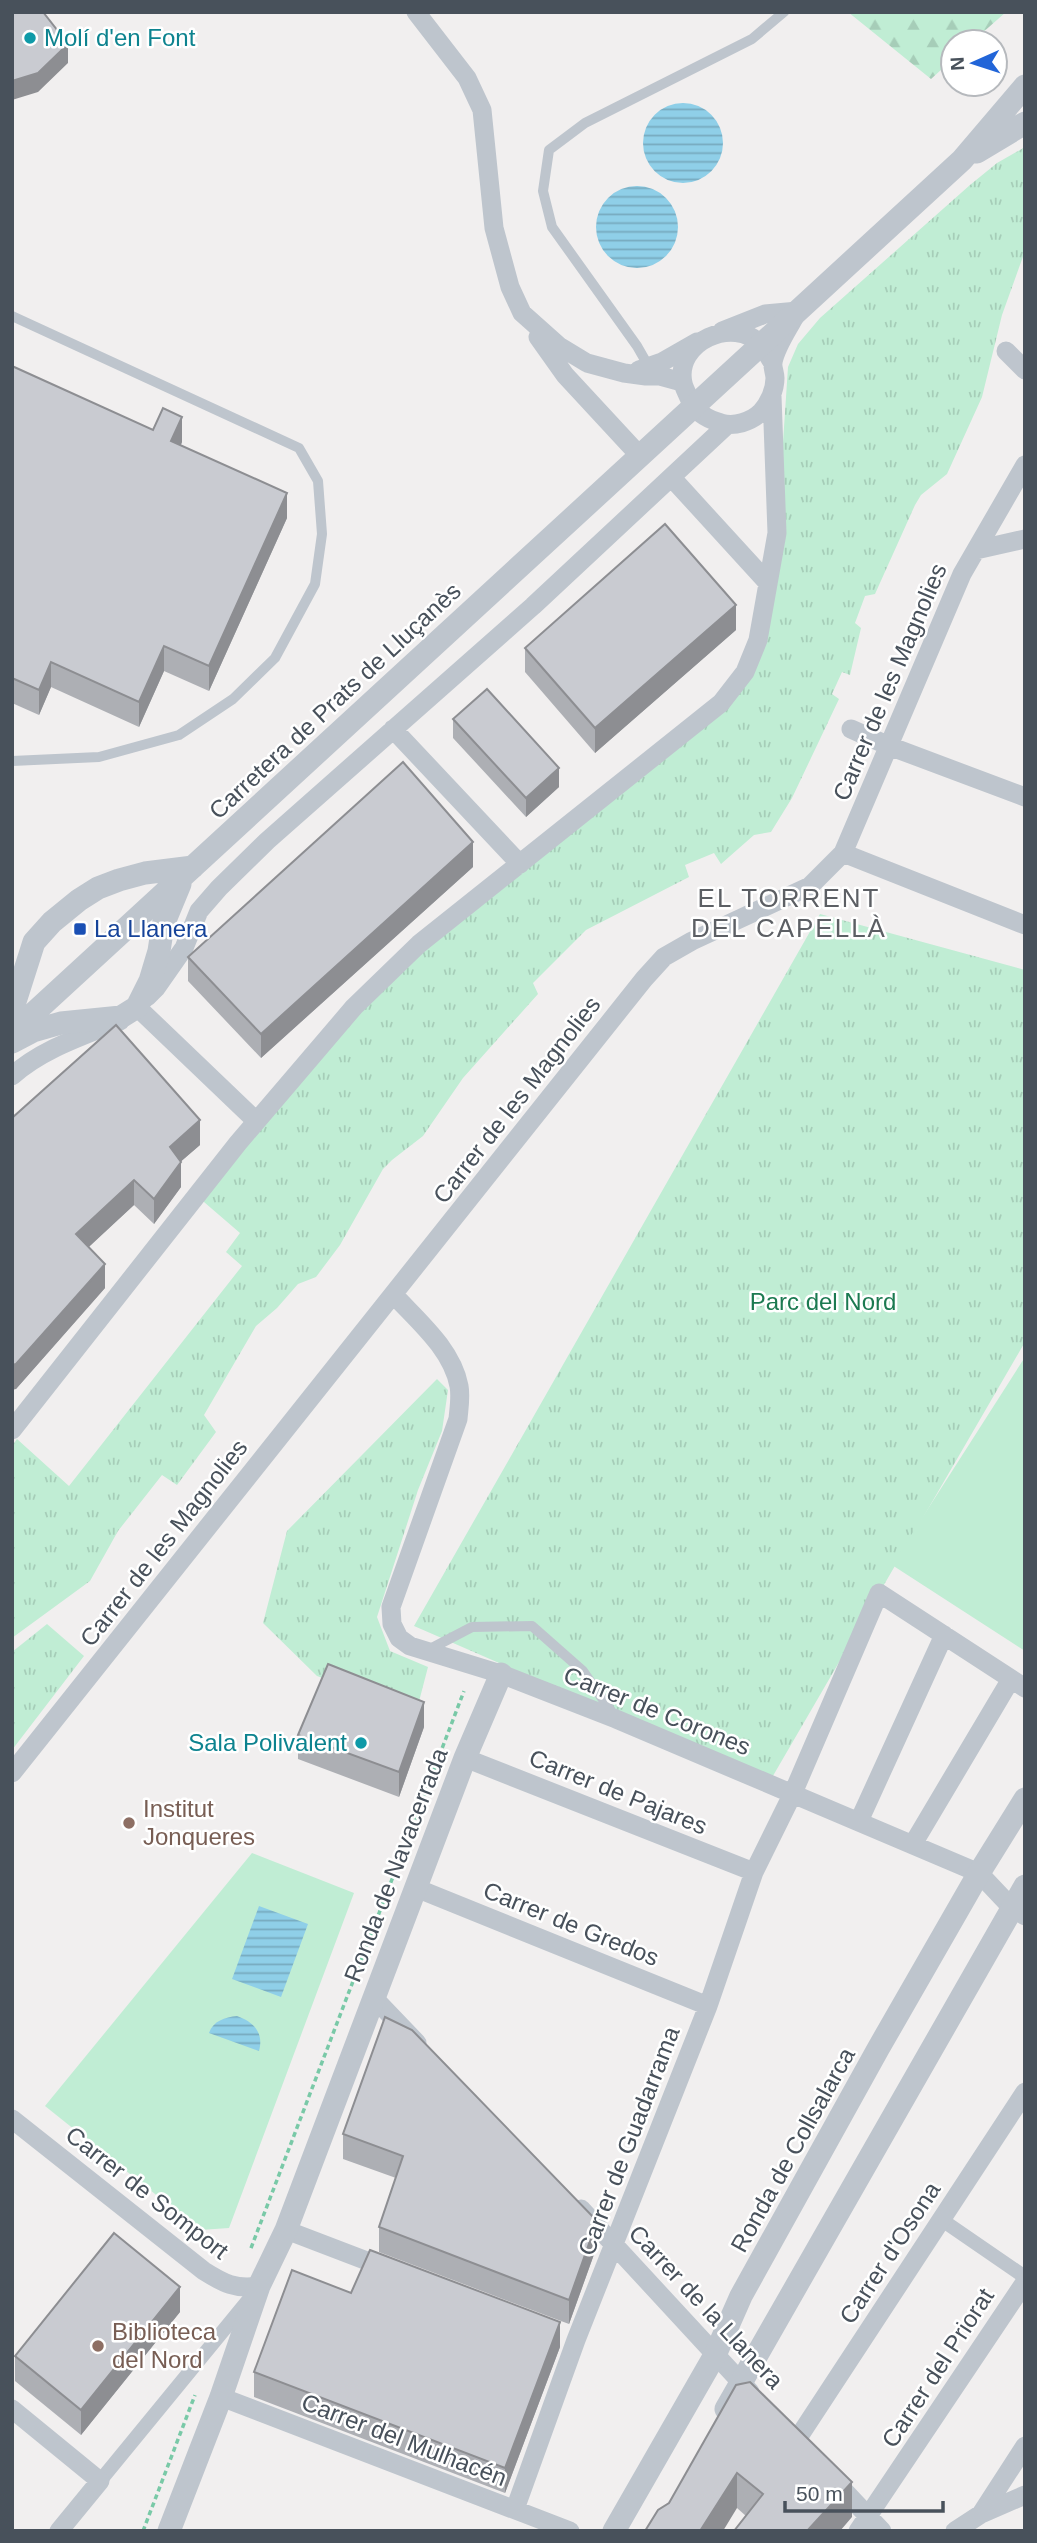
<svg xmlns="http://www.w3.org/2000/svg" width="1037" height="2543" font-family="Helvetica,sans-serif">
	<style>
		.grass { fill: url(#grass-tufts) }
		.forest { fill: url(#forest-firs) }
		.garden { fill: #c0edd4 }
		.water { fill: url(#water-rules) }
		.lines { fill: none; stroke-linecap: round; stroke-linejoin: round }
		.path { stroke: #79c9a7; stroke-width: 3.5; stroke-dasharray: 5 3.5; stroke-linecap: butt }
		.service { stroke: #bec5cd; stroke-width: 10 }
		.pedestrian { stroke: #bec5cd; stroke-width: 14 }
		.minor { stroke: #bec5cd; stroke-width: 19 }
		.tertiary { stroke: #bec5cd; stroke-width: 23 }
		.wall { fill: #adafb4 }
		.shaded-wall { fill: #8d8e92 }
		.building { fill: #c9cbd1; stroke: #8d8e92; stroke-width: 2 }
		.culture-dot { fill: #0f9aa8; stroke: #fff; stroke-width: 2.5 }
		.transit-dot { fill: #1a4fb4; stroke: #fff; stroke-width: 2.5 }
		.education-dot { fill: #8d6e63; stroke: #fff; stroke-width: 2.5 }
		.labels { text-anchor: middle; stroke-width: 5; stroke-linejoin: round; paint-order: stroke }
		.culture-label { font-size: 24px; fill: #0d838f; stroke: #fff; text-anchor: start }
		.street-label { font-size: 24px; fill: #48515b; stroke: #fff }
		.transit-label { font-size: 24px; fill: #164399; stroke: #fff; text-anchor: start }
		.park-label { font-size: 24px; fill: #1c7a51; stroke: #fff }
		.education-label { font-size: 24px; fill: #785e54; stroke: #fff; text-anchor: start }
		.neighbourhood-label { font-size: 26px; letter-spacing: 2px; fill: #5c5f64; stroke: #fff }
	</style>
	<defs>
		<pattern id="grass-tufts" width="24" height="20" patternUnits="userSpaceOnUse" patternTransform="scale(1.75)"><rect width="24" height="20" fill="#c0edd4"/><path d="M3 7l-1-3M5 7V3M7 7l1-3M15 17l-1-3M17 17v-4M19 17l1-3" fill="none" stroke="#a6cdb8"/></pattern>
		<pattern id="forest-firs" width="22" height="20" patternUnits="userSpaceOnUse" patternTransform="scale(1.75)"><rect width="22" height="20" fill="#c0edd4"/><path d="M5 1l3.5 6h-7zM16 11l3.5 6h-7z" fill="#a6cdb8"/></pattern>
		<pattern id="water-rules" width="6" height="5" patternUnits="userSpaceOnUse" patternTransform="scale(1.75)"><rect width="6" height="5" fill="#8fcfe8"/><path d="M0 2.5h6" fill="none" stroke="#77aabf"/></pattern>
	</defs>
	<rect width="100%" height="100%" fill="#f1efef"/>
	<path class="grass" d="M1025 147V251L1002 315 982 397 947 474 921 495 915 505 875 594 865 596 855 623 861 628 850 675 842 672 832 694 839 699 792 798 771 832 754 835 721 864 714 853 685 865 689 877 586 930 533 983 538 994 463 1078 423 1136 392 1160 383 1169 340 1245 316 1277 298 1284 277 1308 256 1326 204 1415 216 1432 177 1485 162 1475 118 1531 90 1581 12 1638V1446L17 1439 69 1486 242 1266 226 1252 240 1233 197 1196 354 1007 745 672 777 533 788 367 798 344 820 318 970 185 997 163Z
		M820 914 1025 970V1342L770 1781 414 1626Z
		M437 1379 448 1390 442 1431 418 1490 377 1617 390 1651 428 1667 416 1713 317 1676 263 1623 287 1531Z
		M47 1624 84 1656 12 1750V1652Z"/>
	<path class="forest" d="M848 12H1006L972 42H953V59L931 79Z"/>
	<path class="garden" d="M1025 1357V1651L892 1565Z
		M252 1853 354 1893 229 2228 200 2230 45 2106Z"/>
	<path class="water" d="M643 143a40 40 0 1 1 80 0a40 40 0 1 1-80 0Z
		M596 227a41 41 0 1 1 82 0a41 41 0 1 1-82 0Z
		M259 1906 308 1924 281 1997 232 1979Z
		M237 2016C254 2022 264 2033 259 2051L209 2033C213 2021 225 2017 237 2016Z"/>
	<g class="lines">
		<path class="path" d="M251 2248 464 1691
			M143 2531 195 2395"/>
		<path class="service" d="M12 316 299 448 318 481 322 534 315 584 275 658 233 699 179 735 99 757 12 761
			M649 367 637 346 552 227 543 191 549 150 585 123 752 39 784 12
			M428 1650 472 1627 532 1626 583 1671 613 1714"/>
		<path class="pedestrian" d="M942 2220 1025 2277
			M100 2481 250 2298"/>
		<path class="minor" d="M416 12 467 78 482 110 494 228 510 287 522 313 559 346 587 363 624 373 646 376H660L682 382
			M722 331 765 314 798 311
			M538 337 565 375 640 456
			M1006 351 1025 370
			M773 363C769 358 766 350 761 345 734 315 674 342 683 383 684 388 687 393 689 398 695 412 706 419 721 423 734 427 751 422 761 412 769 403 775 390 775 378 775 373 772 367 773 362 776 347 787 331 794 318
			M639 370 662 362 697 342
			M672 478 768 583
			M976 550 1025 539
			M393 729 520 864
			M851 729 889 746 1025 797
			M843 853 1025 925
			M147 997 156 988 184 948 199 911 219 888 267 841 533 606 727 425
			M137 1007 256 1121
			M12 1076C42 1049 83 1036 120 1021
			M394 1295C418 1321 452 1349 459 1386 461 1396 459 1408 458 1419L391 1607 392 1624 399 1638 410 1646 501 1674 616 1719 979 1873 1012 1908 1025 1916
			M12 1430 238 1143 354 1007 419 944 721 703 745 672 758 640 777 533 772 396
			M465 1758 754 1872
			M12 1773 644 979 664 957 692 941 810 886 843 853 962 574 1025 465
			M859 1821 944 1635
			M913 1844 1011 1679
			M416 1888 708 2006
			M374 1998 417 2043
			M12 2119 204 2271C223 2283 236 2290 259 2286
			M581 2209 750 2392
			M286 2230 388 2269
			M221 2397 570 2531
			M12 2409 100 2481 59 2531
			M796 2441 1025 2092
			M834 2480 882 2531
			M515 2509 576 2340 708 2006 754 1872 793 1793 879 1593 1025 1688
			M981 2514 1025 2446
			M858 2531 1025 2282
			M955 2531 981 2514 1025 2495"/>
		<path class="tertiary" d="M977 152 1025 123
			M12 1011 34 942 52 922 79 900 98 888 119 880 145 873 193 867
			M12 1033 962 160 1025 86
			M12 1042 33 1031 61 1023 121 1017 137 1007 150 981 159 951 163 925 180 884
			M726 2409 1025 1886
			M169 2531 221 2397 259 2286 286 2230 465 1758 501 1674
			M614 2531 715 2355 741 2296 878 2049 979 1873 1025 1799"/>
	</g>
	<path class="wall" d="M12 366 153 430 182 442 181 445 287 518 209 691 164 671 139 727 51 687 39 715 12 703Z
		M736 630 595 753 525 672V648Z
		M453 719 559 787 526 817 453 738Z
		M473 867 261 1058 188 981V957Z
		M12 1118 200 1145 181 1161V1187L154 1224 134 1205 88 1247 105 1288 16 1389Z
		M424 1727 399 1797 298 1759V1735Z
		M343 2134 597 2221V2246L569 2324 379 2252V2227L396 2178 343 2159Z
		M351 2293 560 2347 505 2493 254 2397V2372Z
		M180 2312 81 2435 15 2381V2356Z
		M736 2385 852 2517 746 2516 737 2508 669 2503Z"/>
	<path class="shaded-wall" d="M68 44V63L38 92 12 100V81Z
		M182 417V442L171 466V441Z
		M287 493V518L209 691V666Z
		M736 605V630L595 753V728Z
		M164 646V671L139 727V702Z
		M51 662V687L39 715V690Z
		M559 768V787L526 817V798Z
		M473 842V867L261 1058V1034Z
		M200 1120V1145L170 1171V1147Z
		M181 1162V1187L154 1224V1199Z
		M134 1180V1205L76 1259V1234Z
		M105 1264V1288L16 1389 12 1390V1365Z
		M424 1702V1727L399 1797V1772Z
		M597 2221V2246L569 2324V2300Z
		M180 2287V2312L81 2435V2410Z
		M560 2322V2347L505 2493V2468Z
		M737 2473V2508L723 2531H700Z
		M852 2482V2517L840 2531H807Z"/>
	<path class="building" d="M12 12H43L68 44 38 73 12 81Z
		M12 366 153 430 163 408 182 417 171 441 287 493 209 666 164 646 139 702 51 662 39 690 12 678Z
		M665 524 736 605 595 728 525 648Z
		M487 689 559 768 526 798 453 719Z
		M403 762 473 842 261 1034 188 957Z
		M116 1025 200 1120 170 1147 181 1162 154 1199 134 1180 76 1234 105 1264 16 1364 12 1365V1118Z
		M328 1664 424 1702 399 1772 298 1735Z
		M385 2017 412 2030 597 2221 569 2300 379 2227 403 2156 343 2134Z
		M114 2233 180 2287 81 2410 15 2356Z
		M370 2250 560 2322 505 2468 254 2372 292 2270 351 2293Z
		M750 2382 852 2482 807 2531H734L763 2494 737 2473 700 2531H645L658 2510 669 2503 736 2385Z"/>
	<g class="culture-dot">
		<circle cx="30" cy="38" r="7"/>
		<circle cx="361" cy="1743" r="7"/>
	</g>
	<rect class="transit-dot" x="73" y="922" width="14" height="14" rx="3.5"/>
	<g class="education-dot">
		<circle cx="129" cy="1823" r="7"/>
		<circle cx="98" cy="2346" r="7"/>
	</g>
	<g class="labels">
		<g class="culture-label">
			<text x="44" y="46">Molí d'en Font</text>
			<text x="347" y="1751" text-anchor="end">Sala Polivalent</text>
		</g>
		<g class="street-label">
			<text transform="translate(890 682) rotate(-67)" y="8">Carrer de les Magnolies</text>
			<text transform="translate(335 701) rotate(-43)" y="8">Carretera de Prats de Lluçanès</text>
			<text transform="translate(517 1100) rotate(-52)" y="8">Carrer de les Magnolies</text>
			<text transform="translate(164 1543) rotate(-52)" y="8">Carrer de les Magnolies</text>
			<text transform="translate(657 1711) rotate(22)" y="8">Carrer de Corones</text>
			<text transform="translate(618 1792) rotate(22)" y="8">Carrer de Pajares</text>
			<text transform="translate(396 1865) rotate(-69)" y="8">Ronda de Navacerrada</text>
			<text transform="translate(571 1924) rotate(22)" y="8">Carrer de Gredos</text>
			<text transform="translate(629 2141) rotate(-69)" y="8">Carrer de Guadarrama</text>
			<text transform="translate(793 2150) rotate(-61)" y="8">Ronda de Collsalarca</text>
			<text transform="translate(147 2193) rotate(38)" y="8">Carrer de Somport</text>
			<text transform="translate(890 2253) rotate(-57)" y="8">Carrer d'Osona</text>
			<text transform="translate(706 2307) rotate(47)" y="8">Carrer de la Llanera</text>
			<text transform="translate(938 2368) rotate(-57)" y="8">Carrer del Priorat</text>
			<text transform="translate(404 2440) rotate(21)" y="8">Carrer del Mulhacén</text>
		</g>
		<g class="transit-label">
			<text x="94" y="937">La Llanera</text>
		</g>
		<g class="park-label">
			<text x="823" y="1310">Parc del Nord</text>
		</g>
		<g class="education-label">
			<text x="143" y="1817">Institut<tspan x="143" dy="28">Jonqueres</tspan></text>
			<text x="112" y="2340">Biblioteca<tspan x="112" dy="28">del Nord</tspan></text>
		</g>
		<g class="neighbourhood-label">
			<text x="789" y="907">EL TORRENT<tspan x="789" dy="30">DEL CAPELLÀ</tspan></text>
		</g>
	</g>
	<rect width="1037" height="2543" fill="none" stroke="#48515b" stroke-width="28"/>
	<g transform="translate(974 63) rotate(267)"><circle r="33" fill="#ffffff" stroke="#b6b9bd" stroke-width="2"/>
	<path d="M0-5L12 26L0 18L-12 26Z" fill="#2265d8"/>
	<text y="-10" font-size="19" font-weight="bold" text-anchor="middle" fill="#48515b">N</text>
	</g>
	<path d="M785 2501v10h158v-10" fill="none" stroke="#48515b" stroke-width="3.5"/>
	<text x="796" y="2501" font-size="21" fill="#48515b" stroke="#ffffff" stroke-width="5" paint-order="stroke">50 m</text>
</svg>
